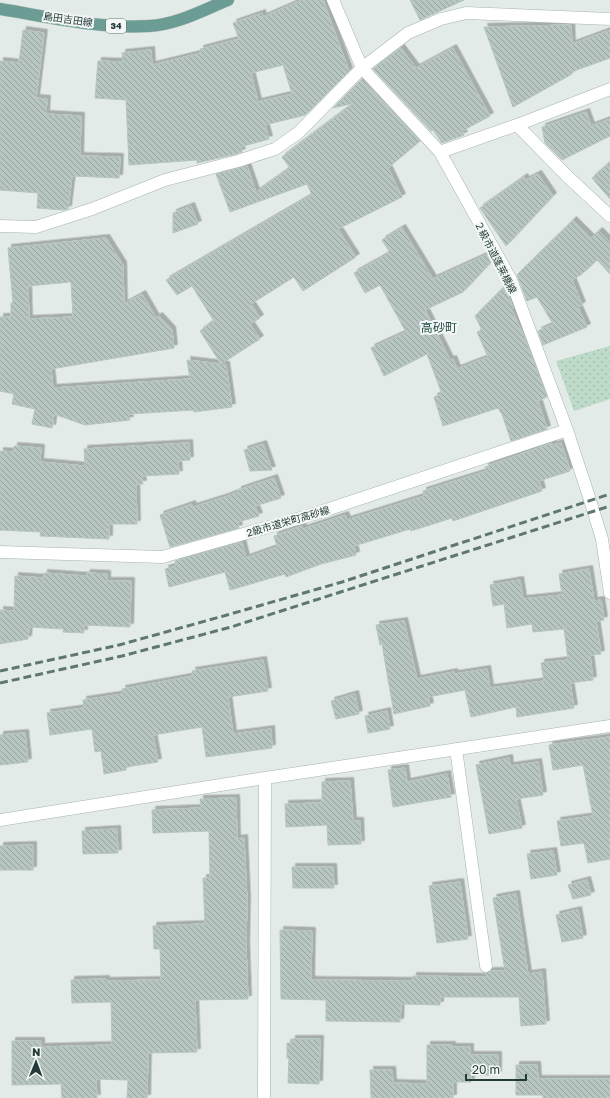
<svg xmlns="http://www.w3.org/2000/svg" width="610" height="1098" font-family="'Golos Text','Noto Sans JP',sans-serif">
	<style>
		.green { fill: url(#green-dots) }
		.building { fill: url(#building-back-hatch); stroke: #b6c4c0; fill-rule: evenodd; filter: url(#shadow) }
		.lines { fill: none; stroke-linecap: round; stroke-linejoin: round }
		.minor-casing { stroke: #a6b3af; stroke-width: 13 }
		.major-casing { stroke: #c2c8c7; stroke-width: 13 }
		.minor { stroke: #fff; stroke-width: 12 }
		.major { stroke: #6b9d95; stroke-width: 12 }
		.rail { stroke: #5f7672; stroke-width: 3; stroke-dasharray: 8 4; stroke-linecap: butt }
		.labels { text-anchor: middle; stroke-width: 4; stroke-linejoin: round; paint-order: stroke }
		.shield { fill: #f3f8f6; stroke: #627470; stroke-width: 1 }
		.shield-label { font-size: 9px; font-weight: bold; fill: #243b37 }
		.street-label { font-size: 10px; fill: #243b37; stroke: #f3f8f6 }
		.quarter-label { font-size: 12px; fill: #224b45; stroke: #f3f8f6 }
	</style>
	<defs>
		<pattern id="green-dots" width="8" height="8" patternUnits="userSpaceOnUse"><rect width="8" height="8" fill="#bedac8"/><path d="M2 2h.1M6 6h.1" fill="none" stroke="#a3bcac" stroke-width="1.8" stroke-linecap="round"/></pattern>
		<pattern id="building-back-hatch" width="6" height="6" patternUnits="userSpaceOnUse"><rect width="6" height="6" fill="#b8c6c2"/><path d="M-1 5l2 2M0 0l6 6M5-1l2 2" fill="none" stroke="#95a29e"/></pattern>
		<filter id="shadow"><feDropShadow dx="3.5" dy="-3.5" stdDeviation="0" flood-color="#0004"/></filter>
	</defs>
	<rect width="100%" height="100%" fill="#e3ebe8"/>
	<path class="green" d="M610 346V399L574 411 556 361Z"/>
	<path class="building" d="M302 0H323L349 71 305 115 265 125 269 139 240 147 242 152 236 154 197 163V160L129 165 126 100 95 98 98 61 123 62 122 53 151 50 152 65 201 53 200 49 239 39 233 23 262 13 263 17ZM283 65 292 94 258 102 251 73Z
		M410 0H464L420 20Z
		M571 25 572 44 610 30V58L571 72 572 74 513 107 484 27Z
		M23 30 44 33 36 98 47 99 46 114 81 116 80 156 120 157 119 178 72 176 68 209 63 210 37 208 38 193 0 190V61L19 63Z
		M401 48 416 68 453 48 490 116 462 131 464 135 442 143 433 130 431 131 373 69Z
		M362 79 420 141 388 168 402 197 338 229 356 257 303 291 294 277 251 304 260 318 250 324 260 339 221 364 226 365 232 407 194 412V410L129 414 130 420 85 425 54 414 52 428 32 424 35 409 12 404 14 394 0 391V317H11V303H13L8 248 106 238 123 265 124 304 142 294 156 318 159 316 172 330 174 348 51 369 53 388 190 379 187 360 221 364 200 331 214 321 192 286 177 295 166 280 312 195 307 184 230 212 216 174 247 166 256 192 290 168 282 157 354 103 333 108ZM71 282 73 317 29 319 28 286Z
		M586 112 591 126 610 119V136L562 160 545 143 542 127Z
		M610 162V199L592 178Z
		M538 174 553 196 506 246 480 208 524 177 526 180Z
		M191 206 198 224 173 233V213Z
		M573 220 591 238 599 231 610 242V274L597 260 582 274 572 280 582 305 578 307 587 327 543 345 538 331 553 324 537 297 527 301 517 275Z
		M402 228 433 279 488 254 492 261 463 292 425 310 450 360 453 359 457 369 488 357 477 332 482 330 475 316 505 286 513 308 511 309 524 336 547 397 538 401 547 429 511 441 502 414 498 408 443 426 434 397 442 394 427 354 384 376 371 348 406 332 380 285 365 293 354 273 390 253 382 240Z
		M189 443 190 460 178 461 179 474 142 476 143 484H136L137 524H109V539L40 536 41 532 0 530V451L14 452V446L41 448 40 462 85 466 84 449Z
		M552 443 553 445 561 443 570 471 539 481 542 491 453 521 452 518 411 531 410 529 354 546 356 555 321 564 286 577 285 574 230 590 225 572 169 587 165 569 176 566 175 561 242 542 246 558 277 547 274 536 302 526 303 529 345 515 347 520 424 496 423 491 487 471 485 467Z
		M263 444 272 470 250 471 244 450Z
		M274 478 281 498 255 506 259 516 238 522 239 528 170 547 160 515 192 504 193 507 225 497 238 492V490Z
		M589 569 594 601 601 600 604 620 596 621 601 654 590 655 593 680 570 683 574 708 517 717 516 707 471 717 465 690 428 697 430 706 394 714 382 644 380 645 376 625 404 621 417 679 454 672 455 674 487 669 490 688 544 681 541 663 568 660 564 629 533 632 532 624 507 628 504 604 493 606 490 585 520 580 523 599 562 595 559 574Z
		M44 573 86 576 87 573 107 574V581H131L130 627 84 625V633L63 632 64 629 29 627 28 639 0 644V610L14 611 15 576 44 578Z
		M263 660 268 691 228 697 233 734 271 729 272 748 206 757 202 727 153 735 158 762 126 767V770L104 774 101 751 95 752 92 729 50 735 47 713 84 708 83 700 123 694 122 689 193 676 192 671Z
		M355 694 359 714 336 719 331 701Z
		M387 711 390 729 368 733 365 716Z
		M25 733 28 762 0 765V735Z
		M610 737V859L588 863 584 843 561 846 557 821 593 816 583 765 553 770 549 745Z
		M509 758 510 766 538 762 543 795 516 799 522 828 489 834 476 765Z
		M405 768 407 782 447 774 451 797 393 807 388 770Z
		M350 781 353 821H360L361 844 328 845 327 825 286 827 285 804 322 803V782Z
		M236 798 237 839 244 838 247 900 246 945 248 999 195 1000 197 1052 148 1053 147 1098H127L128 1080 96 1079 97 1098H62L61 1084 12 1085V1041H41V1047L112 1045 111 1002 72 1003 71 980 106 979V981L161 980 160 949H154L153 926 205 924 203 878H210L209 831 153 833 152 810 201 808 200 799Z
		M117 829 118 853 83 854 82 831Z
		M33 845V870H0V846Z
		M553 851 557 875 531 879 527 854Z
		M292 867H333L334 888H293Z
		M587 880 591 895 573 899 568 885Z
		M460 882 468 939 437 943 429 886Z
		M516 894 528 974 542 972 546 1024 521 1026 519 997H440V1005L401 1004 400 1022 326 1021V1000L281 999 280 930 312 931 311 979 313 980 413 981V976L487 977 486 973 491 971H505L493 898Z
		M578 910 583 938 562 942 556 915Z
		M292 1039H320L319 1084 288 1083 289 1058H287V1043H292Z
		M427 1045H452V1047H470V1055H498V1075H471V1082H453V1098H371L370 1070H392L393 1083 427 1084Z
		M516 1065H537L538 1079H610V1098H543V1095H516Z"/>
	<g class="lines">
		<defs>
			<path id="minor" d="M333 0 362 68 440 152 511 280 567 430 590 500 602 539 610 593
				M517 125 567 176 610 216
				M440 152 517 125 610 89
				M0 226 36 227 92 209 165 180 238 161 275 149 298 133 362 68 408 33 441 19 466 13 610 19
				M0 552 162 557 311 515 567 430
				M456 749 486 966
				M0 820 265 778 610 726
				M264 1098 265 778"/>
			<path id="major" d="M0 9C49 17 100 29 149 26 176 25 203 10 228 0"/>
		</defs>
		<use href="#minor" class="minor-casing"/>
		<use href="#major" class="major-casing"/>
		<use href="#minor" class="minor"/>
		<use href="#major" class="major"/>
		<path class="rail" d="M0 671 119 645 227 615 342 582 610 494
			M0 683 122 656 231 627 610 506"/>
	</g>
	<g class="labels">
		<rect class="shield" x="106" y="19" width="20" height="14" rx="3"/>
		<g class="shield-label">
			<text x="116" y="29">34</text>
		</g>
		<g class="street-label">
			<text transform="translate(68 19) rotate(8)" y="4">島田吉田線</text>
			<text transform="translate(496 257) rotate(63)" y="4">２級市道蓬莱橋線</text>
			<text transform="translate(288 521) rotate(-16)" y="4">2級市道栄町高砂線</text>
		</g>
		<g class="quarter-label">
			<text x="439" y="332">高砂町</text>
		</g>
	</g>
	<g transform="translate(36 1062) rotate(1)" stroke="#f3f8f6" stroke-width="3" paint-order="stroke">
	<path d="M0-3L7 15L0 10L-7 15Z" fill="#243b37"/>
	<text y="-6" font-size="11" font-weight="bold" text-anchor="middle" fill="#243b37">N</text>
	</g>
	<path d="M466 1074v6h60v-6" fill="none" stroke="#243b37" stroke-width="2"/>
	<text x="472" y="1074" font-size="12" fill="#243b37" stroke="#f3f8f6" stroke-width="3" paint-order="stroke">20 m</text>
</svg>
